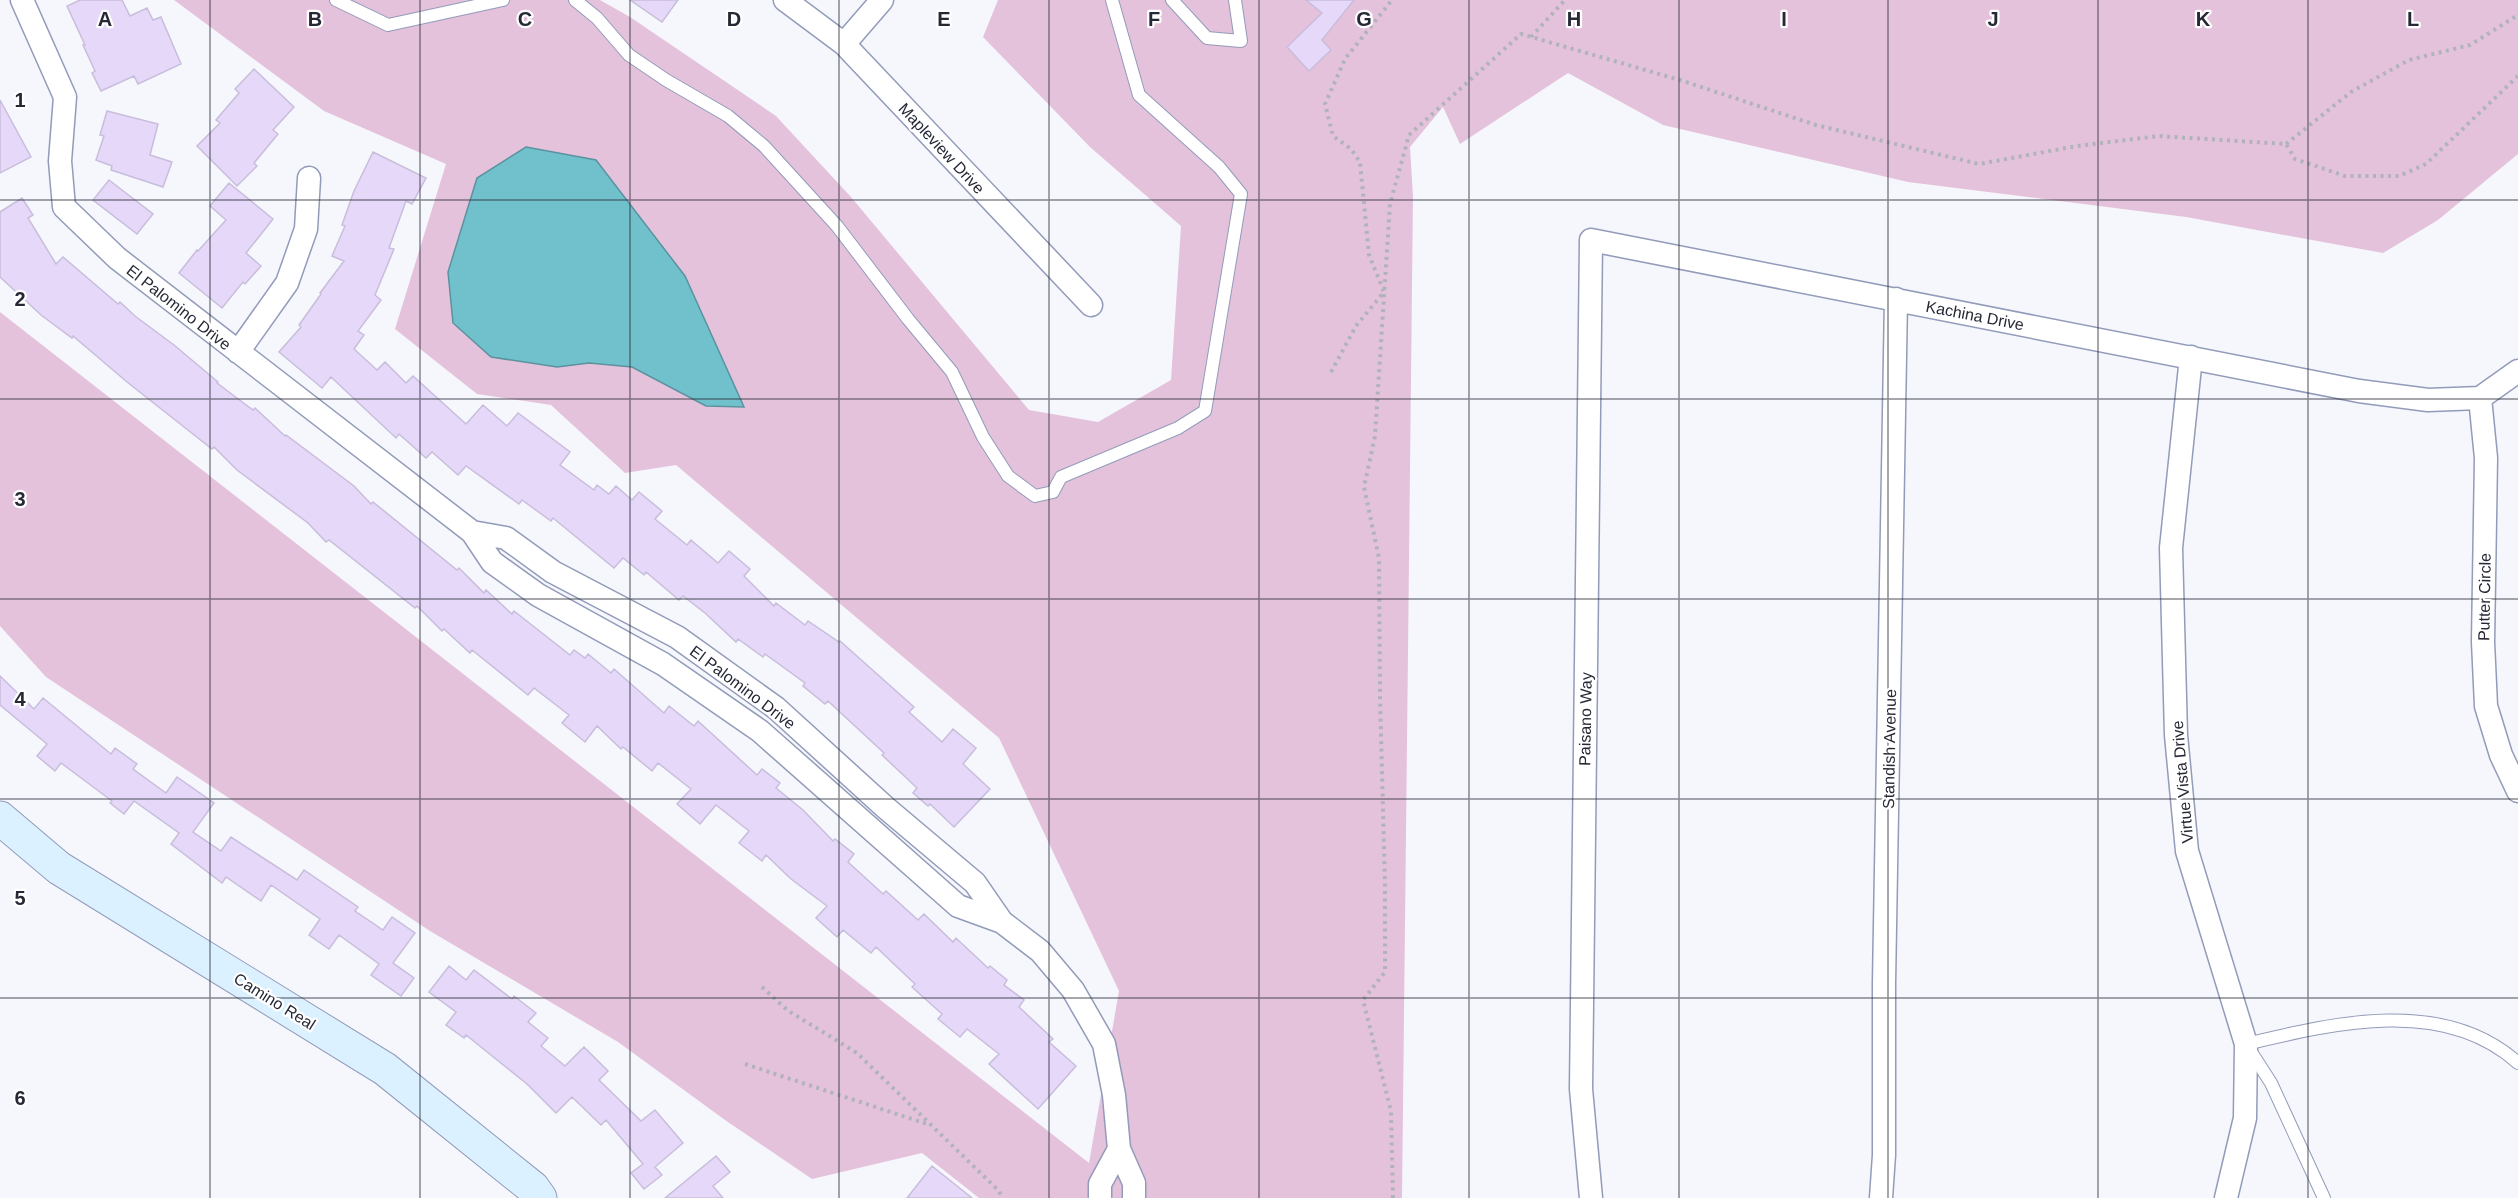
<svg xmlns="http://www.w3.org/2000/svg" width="2518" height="1198" font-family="Helvetica,sans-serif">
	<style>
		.green { fill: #e5c2dc }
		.water { fill: #71c1cc; stroke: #5a939f; stroke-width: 1.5 }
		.building { fill: #e5d8f8; stroke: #c9bddc; stroke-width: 1.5 }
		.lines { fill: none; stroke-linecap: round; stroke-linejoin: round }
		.lane-casing { stroke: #929bb9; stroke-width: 14 }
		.street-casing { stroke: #929bb9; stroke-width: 25 }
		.secondary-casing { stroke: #929bb9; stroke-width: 35 }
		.path { stroke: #b1b3bb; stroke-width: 4; stroke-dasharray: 3 4.5; stroke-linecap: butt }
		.lane { stroke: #fff; stroke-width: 12 }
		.street { stroke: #fff; stroke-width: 22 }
		.secondary { stroke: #dbf1ff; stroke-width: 33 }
		.grid { fill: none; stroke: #262935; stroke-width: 1.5; stroke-opacity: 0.55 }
		.labels { text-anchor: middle; stroke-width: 4.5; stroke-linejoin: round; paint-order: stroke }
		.street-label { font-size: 16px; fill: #262935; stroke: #fff }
		.grid-label { font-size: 20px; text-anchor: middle; font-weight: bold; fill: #262935; stroke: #fff; stroke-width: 4.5; stroke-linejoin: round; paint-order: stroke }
	</style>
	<rect width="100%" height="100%" fill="#f5f7fd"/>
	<path class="green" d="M174 0H600L630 17 776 116 851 197 1029 410 1098 422 1171 380 1181 226 1090 147 983 37 998 0H2518V154L2438 220 2383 253 2186 217 1908 182 1663 125 1568 73 1460 144 1443 107 1410 147 1413 196 1402 1198H979L922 1153 812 1179 725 1120 618 1042 430 931 46 677 0 626V312L1089 1163 1119 991 999 738 676 465 625 473 551 405 477 394 395 329 446 164 324 111Z"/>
	<path class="water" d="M526 147 596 160 685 276 744 407 706 406 632 367 589 363 557 367 491 357 453 323 448 272 477 178Z"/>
	<path class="building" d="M80 0H122L130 16 147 8 153 20 161 17 181 64 138 84 134 76 101 91 92 73 95 71 83 45H85L67 6Z
		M630 0H678L662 22Z
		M1306 0H1354L1322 40 1331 50 1309 71 1287 47 1322 13Z
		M254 69 294 107 273 130 278 134 254 163 257 166 237 186 197 146 220 123 216 120 239 93 235 89Z
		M0 100 31 157 0 173Z
		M107 111 158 124 150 155 172 162 163 187 111 170 112 166 96 160 104 136 100 135Z
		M373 152 426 178 412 204 406 201 389 248 394 249 375 295 381 300 358 331 364 335 354 349 377 370 385 362 406 383 413 376 466 424 483 405 507 426 518 413 570 452 560 465 594 490 597 485 609 494 616 486 632 500 639 492 662 511 655 519 687 545 691 540 718 563 729 551 750 569 744 576 774 606 776 603 805 625 808 621 839 642 840 641 914 707 909 712 942 742 953 729 976 748 963 764 990 789 954 827 930 804 928 806 913 793 917 788 882 755 884 753 828 701 825 704 803 686 805 683 765 654 763 657 738 639 736 642 705 613 683 596 679 600 646 572 644 575 623 558 614 568 553 518 551 521 522 500 519 504 466 466 458 475 432 452 426 458 399 434 396 438 331 377 322 388 279 352 301 327 299 325 321 294 320 293 344 261 332 256 345 226 342 225 354 191Z
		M109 180 153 214 137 234 93 200Z
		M229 183 273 219 246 253 261 266 245 284 243 282 222 308 179 273 197 250 198 251 226 220 210 206Z
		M22 198 33 215 28 218 56 264 63 257 118 304 120 302 135 316 174 345 218 382 217 383 253 410 255 408 285 436 286 435 354 486 371 504 373 502 457 570 459 568 484 593 486 590 512 614 514 611 570 655 574 650 585 658 588 654 611 673 614 669 664 713 669 706 694 726 698 721 757 775 762 769 780 783 776 788 803 810 833 841 835 839 854 854 848 862 883 894 886 891 918 920 924 914 953 942 956 938 988 968 990 966 1007 980 1004 985 1024 1000 1019 1007 1053 1039 1049 1042 1076 1066 1038 1109 989 1064 999 1054 967 1029 960 1037 938 1019 942 1014 912 987 915 984 876 947 871 953 843 930 837 937 816 918 827 906 791 879 766 855 762 861 739 843 749 831 716 805 700 824 677 804 691 789 658 763 652 771 623 747 621 749 597 726 585 742 562 723 569 715 534 688 528 695 472 650 470 653 444 629 442 631 417 606 415 608 329 540 326 542 308 523 237 470 214 447 212 449 127 382 73 336 72 338 41 315 0 277V212Z
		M0 676 34 709 43 698 111 754 115 748 137 764 133 769 166 793 177 777 214 803 193 832 221 851 231 837 297 880 304 870 358 907 355 911 383 930 392 917 415 933 393 963 414 978 401 996 371 975 379 964 339 935 329 949 309 935 320 919 271 885 261 901 226 877 222 883 171 844 179 833 134 801 124 814 110 803 112 801 61 763 55 771 37 756 47 744 0 705Z
		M449 966 466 980 474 970 512 999 514 996 536 1013 528 1022 548 1038 541 1046 565 1066 584 1047 608 1071 599 1080 641 1121 655 1110 683 1143 655 1167 662 1175 644 1189 631 1173 643 1164 606 1120 601 1125 572 1097 556 1113 527 1084 466 1035 464 1038 446 1025 456 1012 429 992Z
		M716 1156 730 1172 713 1186 723 1198H665Z
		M932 1166 972 1198H907Z"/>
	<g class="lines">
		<defs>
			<path id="lane" d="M336 0 388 25 503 0
				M575 0 597 18 629 55 666 80 728 116 764 146 837 226 908 319 952 372 983 437 1008 476 1035 496 1053 492 1061 477 1178 428 1205 411 1241 194 1219 167 1139 95 1112 0
				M1172 0 1207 38 1241 41 1235 0
				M2324 1198 2271 1083 2246 1044C2334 1023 2444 996 2518 1063"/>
			<path id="street" d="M22 0 65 97 60 161 64 207 117 258 472 532 492 562 538 595 663 664 760 731 958 906 1002 922 1040 951 1073 990 1104 1044 1114 1095 1119 1149
				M785 0 844 44 1091 305
				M844 44 882 0
				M238 352 287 283 306 229 309 178
				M2191 357 2171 548 2176 735 2187 851 2246 1044 2245 1118 2226 1198
				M2480 398 2486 458 2483 642 2486 706 2501 755 2518 791
				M472 532 506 538 553 572 677 637 776 708 886 808 975 883 1002 922
				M1100 1198V1184L1119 1149 1134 1183V1198
				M1591 1198 1581 1089 1591 240 2359 391 2428 400 2480 398 2518 371
				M1881 1198 1884 1155V983L1896 299"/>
			<path id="secondary" d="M0 818 59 868 385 1069 533 1188 540 1198"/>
		</defs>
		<use href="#lane" class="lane-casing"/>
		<use href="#street" class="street-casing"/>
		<use href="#secondary" class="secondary-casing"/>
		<path class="path" d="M1531 37 1565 0
			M2286 144 2351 92 2409 60 2470 45 2518 15
			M1331 372 1356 326 1384 292 1369 255 1360 162 1351 149 1333 136 1325 104 1345 59 1392 0
			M762 987 787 1010 857 1053 999 1191 1002 1198
			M745 1064 930 1125
			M1393 1198 1391 1111 1363 1000 1385 972V886L1380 697 1379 558 1364 487 1375 436 1390 204 1409 135 1521 34 1680 80 1816 125 1979 164 2077 146 2159 136 2286 144 2295 159 2345 176H2399L2426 164 2518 76"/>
		<use href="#lane" class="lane"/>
		<use href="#street" class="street"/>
		<use href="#secondary" class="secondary"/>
	</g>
	<path class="grid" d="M210 0V1198M420 0V1198M630 0V1198M839 0V1198M1049 0V1198M1259 0V1198M1469 0V1198M1679 0V1198M1888 0V1198M2098 0V1198M2308 0V1198M0 200H2518M0 399H2518M0 599H2518M0 799H2518M0 998H2518"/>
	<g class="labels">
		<g class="street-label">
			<text transform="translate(942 148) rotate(47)" y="6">Mapleview Drive</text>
			<text transform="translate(179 307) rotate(38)" y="6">El Palomino Drive</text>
			<text transform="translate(1975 315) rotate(11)" y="6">Kachina Drive</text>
			<text transform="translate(2484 597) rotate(-89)" y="6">Putter Circle</text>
			<text transform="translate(743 687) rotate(37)" y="6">El Palomino Drive</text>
			<text transform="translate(1585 719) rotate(-89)" y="6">Paisano Way</text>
			<text transform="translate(1889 749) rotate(-89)" y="6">Standish Avenue</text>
			<text transform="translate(2182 782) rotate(-95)" y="6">Virtue Vista Drive</text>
			<text transform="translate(275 1001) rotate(32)" y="6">Camino Real</text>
		</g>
	</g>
	<g class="grid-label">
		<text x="105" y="26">A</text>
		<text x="315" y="26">B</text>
		<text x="525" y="26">C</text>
		<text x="734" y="26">D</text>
		<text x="944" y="26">E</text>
		<text x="1154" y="26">F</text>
		<text x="1364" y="26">G</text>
		<text x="1574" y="26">H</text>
		<text x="1784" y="26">I</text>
		<text x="1993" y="26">J</text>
		<text x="2203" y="26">K</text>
		<text x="2413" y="26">L</text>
		<text x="20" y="107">1</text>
		<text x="20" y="306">2</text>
		<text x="20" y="506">3</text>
		<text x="20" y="706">4</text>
		<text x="20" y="905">5</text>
		<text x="20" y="1105">6</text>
	</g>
</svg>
